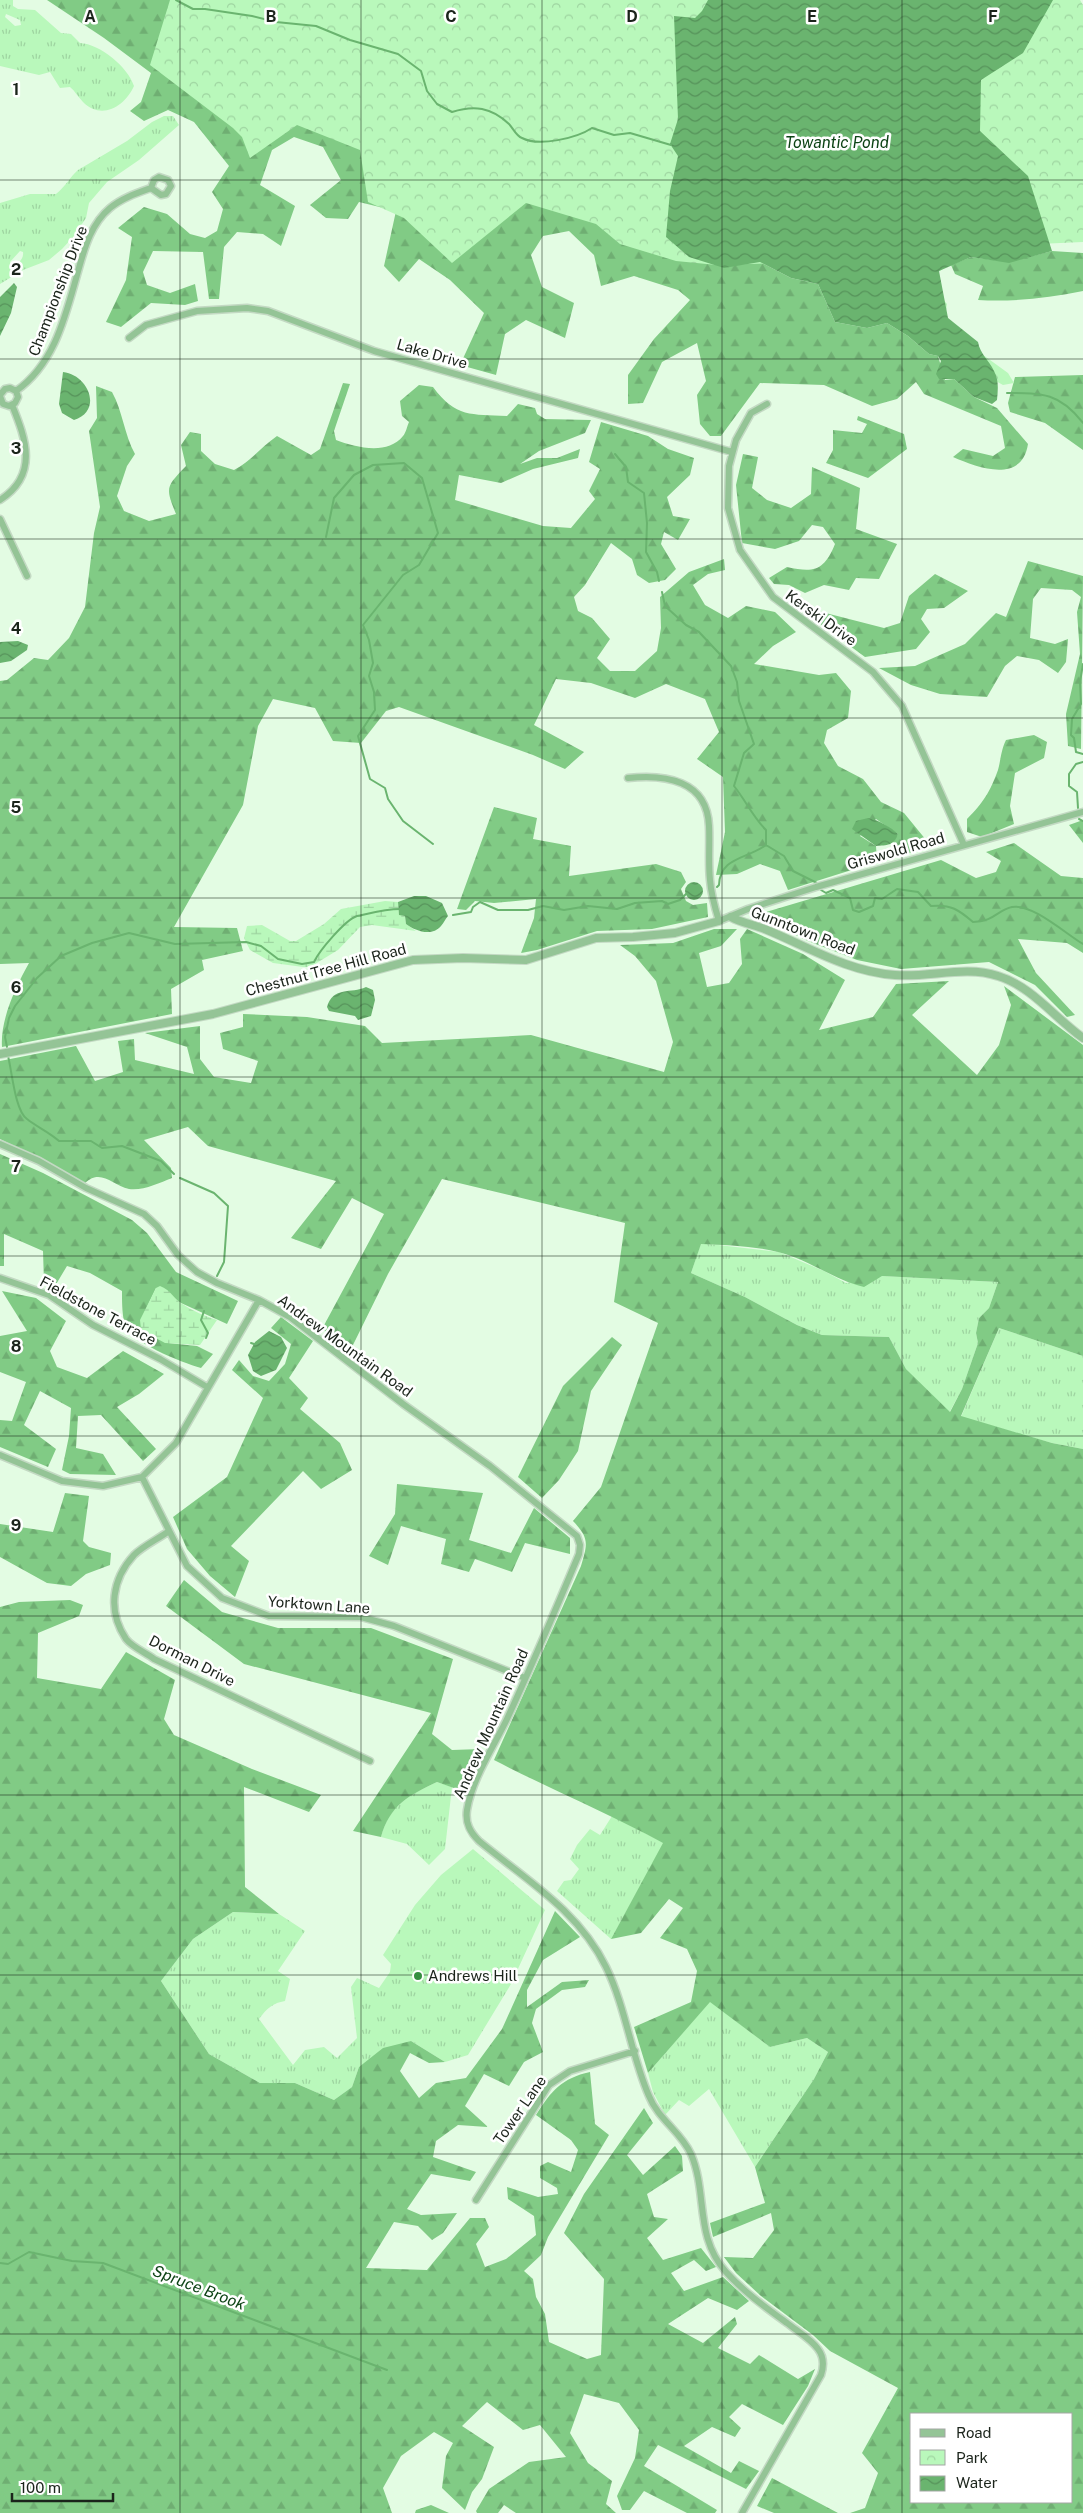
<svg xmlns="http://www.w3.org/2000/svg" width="1083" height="2513" font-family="'Public Sans',sans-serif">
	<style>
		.grass { fill: url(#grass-tufts); fill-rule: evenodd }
		.forest { fill: url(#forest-firs); fill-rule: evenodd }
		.wetland { fill: url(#wetland-marsh) }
		.park { fill: url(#park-crowns) }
		.water { fill: url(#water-waves) }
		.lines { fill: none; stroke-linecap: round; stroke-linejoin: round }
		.stream { stroke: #6ab46f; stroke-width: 2 }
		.minor-casing { stroke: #c3d9c3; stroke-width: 9 }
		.tertiary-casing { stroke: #c3d9c3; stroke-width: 10 }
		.minor { stroke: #94c496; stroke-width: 6 }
		.tertiary { stroke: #94c496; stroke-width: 8 }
		.grid { fill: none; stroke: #1b241b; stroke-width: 1; stroke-opacity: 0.55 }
		.poi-dot { fill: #358f40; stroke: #fff; stroke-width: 2 }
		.labels { text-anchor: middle; stroke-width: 5; stroke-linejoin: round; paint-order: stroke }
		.street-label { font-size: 15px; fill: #1b241b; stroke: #fff }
		.poi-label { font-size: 15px; fill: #1b241b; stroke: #fff; text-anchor: start }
		.water-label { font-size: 16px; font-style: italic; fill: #0e4416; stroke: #fff }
		.grid-label { font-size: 16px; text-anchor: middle; font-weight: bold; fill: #1b241b; stroke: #fff; stroke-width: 5; stroke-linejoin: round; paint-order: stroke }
	</style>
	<defs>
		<pattern id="grass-tufts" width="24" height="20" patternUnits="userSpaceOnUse" patternTransform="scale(1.25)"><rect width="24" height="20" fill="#b9f8bb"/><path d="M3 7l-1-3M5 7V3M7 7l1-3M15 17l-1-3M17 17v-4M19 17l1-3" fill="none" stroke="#9ed4a0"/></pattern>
		<pattern id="forest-firs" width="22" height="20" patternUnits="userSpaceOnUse" patternTransform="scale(1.25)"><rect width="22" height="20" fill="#81cb85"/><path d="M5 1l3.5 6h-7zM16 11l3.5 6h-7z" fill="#6fae72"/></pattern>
		<pattern id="wetland-marsh" width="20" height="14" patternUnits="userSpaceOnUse" patternTransform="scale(1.25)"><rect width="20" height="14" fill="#b9f8bb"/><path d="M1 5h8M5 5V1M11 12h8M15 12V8" fill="none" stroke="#9ed4a0"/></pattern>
		<pattern id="park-crowns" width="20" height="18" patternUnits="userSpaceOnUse" patternTransform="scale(1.25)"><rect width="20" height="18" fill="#b9f8bb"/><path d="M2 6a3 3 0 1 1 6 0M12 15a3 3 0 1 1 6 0" fill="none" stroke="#9ed4a0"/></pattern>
		<pattern id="water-waves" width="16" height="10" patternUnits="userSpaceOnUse" patternTransform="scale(1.25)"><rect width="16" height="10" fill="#6ab46f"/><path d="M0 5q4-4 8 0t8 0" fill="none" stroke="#56925a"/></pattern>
	</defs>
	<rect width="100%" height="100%" fill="#e3fce3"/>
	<path class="grass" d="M0 0H13V6L18 9 35 10 61 33 71 34 80 43C100 44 128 67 134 86 125 106 102 121 83 102 78 97 75 91 70 87L60 88 50 72 39 75 0 66ZM6 14 20 20 21 25 15 26 5 17Z
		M164 116H173L179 125 139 160 107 182 89 203 86 218 74 236 62 249 49 260 23 270 0 284V203L30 194H56C66 186 70 177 78 170L127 141 152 122ZM20 251 23 252C24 259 18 264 12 267L10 262Z
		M701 1243 779 1252 824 1271 846 1283 882 1276 998 1282 989 1308 979 1318 976 1333 978 1343 962 1389 949 1413 906 1369 889 1337 822 1335 797 1325 745 1297 691 1273Z
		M999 1328 1083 1356V1449L1052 1443 961 1417Z
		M437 1782 452 1787 445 1849 429 1865 407 1844 381 1837C390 1804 408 1796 437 1782Z
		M612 1816 664 1843 611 1939 557 1891 564 1881 571 1880 579 1869 570 1859 577 1845 590 1829 600 1835Z
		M473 1849 545 1910 511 1984 468 2055 445 2062 411 2041 359 2067 352 2087 334 2100 295 2083H260L209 2054 161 1981 193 1939 233 1912 279 1914 305 1931 278 1971 290 1979 285 2001C273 2003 267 2008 259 2019L293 2065 305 2050 324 2047 337 2058 357 2038 351 1987 357 1978 379 1988 390 1972 391 1964 383 1955 415 1905 441 1875Z
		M710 2001 770 2047 807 2038 828 2052 814 2079 755 2167 709 2089 689 2106 679 2100 665 2115 653 2092 648 2073Z"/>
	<path class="forest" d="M47 0H301L760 262 791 278 818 284 835 322 867 328 887 323 908 336 929 354 938 356 945 380 954 379 974 397 997 408 1028 444C1022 484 978 468 953 457L963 449 993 456 1005 448 1001 426 924 394 916 382 897 399 872 406 824 385 760 383 721 436H710L700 424 697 395 706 381 697 343 662 362 643 403 628 404V375L654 339 690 300 678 290 634 276 601 286 594 255 569 231 543 236 531 255 542 287 574 303 565 338 526 320 505 334 496 375 460 365 484 313 450 280 419 259 399 282 384 266 396 211 359 202 348 219 326 218 310 205 341 180 323 147 294 137 272 150 260 185 295 206 281 246 263 234 237 232 224 247 219 299H209L203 252 153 251 143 272 147 285 170 293 195 284 198 301 185 305 151 303 121 327 106 322 126 280 132 237 118 228 144 207 167 214 190 234 205 238 217 231 223 209 212 192 229 166 194 122 168 110 144 121 130 111 141 102 151 73 104 38Z
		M1052 251 1083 253V291C1047 298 1015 302 978 300L983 286 955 274 951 265 971 257 1009 262Z
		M1083 375V450L1045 423 1010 412 1008 403 1015 377Z
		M343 383 350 384 334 431 336 440C355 447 387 456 403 436 406 433 407 426 409 422L402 416 400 401 419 385 433 387C456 418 471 414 507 416L518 404 535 408 537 414 545 419 591 420 585 433 539 451 520 464 537 458H557L580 449 578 458 533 469 501 483 459 475 455 500 543 526 571 528 595 499 589 491 600 469 589 462 601 422 648 436 668 449 694 458 690 475 667 497 673 516 690 519 678 540 664 532 661 544 676 569 665 580 649 583 637 575 632 559 611 543 585 585 574 597 578 611 592 618 610 639 597 658 610 671H635L657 651 661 628 660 597 689 572 724 559 725 570 708 574 693 585 705 605 728 618 746 606 775 612 796 632 773 646 754 664 819 675 836 673 851 691 848 718 827 730 824 743 838 766 863 779 881 802 904 813 931 846 907 854 893 842 898 834 876 819 860 836 876 846 877 862 788 890 780 871 760 864 737 874 716 875 725 832 723 777 697 759 719 732 705 699 666 684 635 698 591 683 556 679 534 725 584 752 565 769 533 755 399 707 386 711 361 743 333 741 315 708 273 699 258 726 243 805 174 927 237 928 243 951 202 960 204 970 171 989 172 1014 2 1047C0 1020 16 986 29 963L0 964V681L7 680 34 658 48 660 69 638 85 607 94 533 100 507 89 431 97 418 96 386 112 392C123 412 124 434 135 454L127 466 117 496 124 511 149 521 176 514C165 487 166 487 186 466L181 445 190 432 201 434V451L215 464 234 470C251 461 261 447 277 436L311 455 320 449Z
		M858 416 904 434 907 449 868 478 826 463 833 450V430L862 433 867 424 857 420Z
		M743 454 758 457 752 488 767 500 791 508 811 494 812 467 860 488 856 529 897 544 879 579 856 578 849 590 824 585 805 593 789 585 774 584 769 578 787 567C814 573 824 571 835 544L823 527 812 525 799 541 775 549 742 543 736 485Z
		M1028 561 1083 576 1081 749 1068 746 1066 714 1080 654 1077 612 1081 597 1072 590 1041 588 1033 599 1030 638 1055 644 1068 639 1066 662 1058 673 1039 660 1017 656 1005 666 987 697 940 694 911 685 879 668 915 666 965 644 996 613 1006 617Z
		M935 574 968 591 944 608 927 609 921 619 930 632 916 649 865 657 789 601 795 598 814 610 884 628 900 623 909 596Z
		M1034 735 1047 742 1044 758 1015 773 1010 806 1014 824 982 837 967 832V819C983 803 990 792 998 770 1001 759 1001 750 1006 740Z
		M494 807 537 818 533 839 571 846 569 876 656 864 681 872 686 882 681 889 686 901 693 905 707 903 708 917 652 929 597 931 537 950 521 953 534 918 536 899 494 903 475 901 466 910 457 909Z
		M1083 820V843L1069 825Z
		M1014 843 1061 876 1083 878V953L1067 943 1018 939 1036 973 1075 1015 1067 1017 1035 985 989 962 901 969 857 960 808 941 761 918 766 912 941 860 976 878 996 872 1001 861 986 852Z
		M714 929H737L721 946 699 953 707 987 729 983 742 964 740 939 747 929 803 954 845 980 819 1030 873 1017 896 984 949 981 912 1015 977 1075 999 1045 1011 1005 1004 986 1083 1045V1356L999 1328 961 1416 1052 1443 1083 1449V2513H850L865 2508 878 2473 862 2453 898 2388 830 2351 813 2335 761 2296 736 2273 724 2257 753 2258 774 2230 771 2213 713 2237 710 2223 765 2203 755 2167 814 2079 828 2052 807 2038 770 2047 710 2002 648 2073 634 2027 691 2002 697 1971 687 1949 660 1938 683 1908 669 1899 641 1933 611 1939 663 1843C608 1813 550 1789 494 1760L581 1566C588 1543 589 1538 573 1521L601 1487 658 1323 614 1302 625 1223 442 1179 388 1274 351 1349 322 1329 384 1214 352 1198 321 1249 291 1238 336 1181 208 1146 188 1127 144 1140 171 1168 172 1178C159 1183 143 1191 129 1189 112 1185 101 1168 85 1183L0 1139V1061L76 1046 95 1081 123 1072 118 1041 134 1039 135 1060 194 1074 187 1047 145 1033 200 1026V1059L214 1077 251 1083 258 1061 223 1049 220 1033 243 1027V1014L307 1017 365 1026 382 1043 531 1035 664 1072 673 1042 656 981 635 956 620 945 673 943ZM701 1244C725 1245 754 1246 778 1252 808 1259 834 1280 864 1287L882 1276 998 1282 989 1308 979 1318 976 1333 978 1343 962 1389 950 1412 906 1369 889 1337 822 1335 797 1325 745 1297 691 1273ZM912 2414H1072V2502H912Z
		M0 1154 43 1173 132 1220 147 1233 176 1272 238 1301 227 1324 181 1303 156 1288 141 1320 168 1343 197 1346 213 1354 201 1368C181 1362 129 1343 124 1321 122 1312 122 1300 122 1291L90 1273 67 1266 55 1286 44 1283 43 1251 4 1234V1266H0Z
		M2 1291 36 1298 66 1321 50 1351 57 1367 87 1378 123 1351 164 1374 139 1394 117 1407 156 1449 143 1461 101 1415 78 1416 76 1448 103 1454 116 1475 70 1474 62 1470 69 1436 71 1408 40 1391 24 1425 56 1449 48 1467 0 1447V1420L12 1421 26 1382 0 1372V1336L27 1331Z
		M281 1317 313 1341 289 1378 308 1398 300 1409 340 1443 352 1470 321 1489 303 1471 231 1546 249 1561 235 1597 210 1576 187 1549 173 1517 227 1477 263 1398 232 1370 239 1360 253 1376 269 1381 285 1364 291 1344 271 1328Z
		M612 1337 622 1345 591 1391 578 1451 559 1480 542 1498 518 1477 563 1386Z
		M397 1484 483 1493 469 1540 511 1553 534 1508 570 1538V1554L525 1543 512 1572 475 1559 469 1572 441 1564 446 1539 401 1526 388 1565 369 1556 395 1514Z
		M65 1493 89 1496 83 1541 89 1547 111 1553 110 1565 86 1574 71 1586 47 1583 0 1557V1524L53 1532Z
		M184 1580 222 1612 278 1628H371L453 1659 432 1734 452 1750 481 1749 462 1791 437 1782C408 1796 390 1805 381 1837L353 1831 431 1713 244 1664 166 1606Z
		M70 1600 83 1605 79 1616 38 1633 37 1678 101 1689 126 1652 175 1680 164 1719 174 1735 252 1769 321 1795 309 1812 244 1787 245 1887 279 1914 233 1912 193 1939 161 1981 209 2054 260 2083H295L334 2100 352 2087 359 2067 383 2048 411 2041 445 2062 429 2063 410 2053 400 2071 419 2098 436 2083 466 2078 502 2029 555 1911 580 1937 543 1960 527 1990V2007L562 1982 589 1980 585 1987 562 1990 536 2009 532 2023 543 2052 524 2062 509 2086 484 2074 465 2106 488 2127 458 2125 436 2141 433 2157 476 2172 470 2181 431 2174 407 2209 421 2215 457 2213 443 2233 432 2240 418 2226 394 2222 366 2268 427 2270 470 2218H485L489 2227 476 2244 485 2267 506 2259 536 2235 534 2216 508 2199 507 2187 538 2197 558 2194 557 2188 540 2178V2166L548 2162 571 2172 578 2150 571 2140 536 2115C551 2091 562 2078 590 2072L595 2124 609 2135 548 2237 541 2255 524 2271 533 2279 536 2297 545 2314 549 2342 587 2359 601 2355 604 2279 564 2233 584 2194 644 2108 653 2123 627 2155 643 2175 675 2146 682 2156 683 2171 647 2194 654 2217 668 2219 647 2238 663 2260 701 2248 716 2267 706 2271 694 2260 671 2273 684 2291 723 2277 749 2301 737 2310 708 2298 668 2324 703 2343 735 2317 737 2324 718 2348 750 2364 759 2355 798 2379 815 2369 808 2386 783 2425 742 2404 729 2417 741 2428 735 2437 712 2427 684 2446 731 2473 739 2461 759 2471 746 2489 658 2445 644 2466 717 2510 715 2513H687L644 2491 630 2510H622L617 2496 635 2458 639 2430 619 2403 584 2394 570 2433 588 2463 612 2481 606 2504 616 2513H516L504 2505 498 2513H477L476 2511 489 2489 529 2462 566 2457 540 2425 523 2430 487 2402 462 2426 494 2447 482 2479 472 2492 465 2510 442 2488 446 2456 453 2443 434 2432 401 2456 383 2488 392 2513H0V1607L19 1602Z
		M772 2478 838 2513H774L757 2506Z
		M431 2505 449 2513H415L416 2510Z"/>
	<path class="wetland" d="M385 901 398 902 399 914 405 916 406 924 416 931 372 925 360 927 338 950 310 967H303L273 963 250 950 244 938 247 926 262 925 290 941H296L324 924 341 909Z
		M160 1286C171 1290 173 1298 181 1303 192 1311 205 1316 217 1320L200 1345 165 1343 141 1330 140 1320 156 1288Z"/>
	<path class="park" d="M170 0H1080L1083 5V242L975 247 934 275 941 297 947 304 945 317 961 339 1008 373 1014 383 1003 385 783 263 717 265 676 261 620 244 596 224 526 203 452 263 404 218 368 202 360 150 297 125 250 158 242 137 233 128 150 65Z"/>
	<path class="water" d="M708 0H1053L1023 53 981 80 980 131 1028 176 1052 251 1009 263 971 257 939 271 948 318 978 342C980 354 989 360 994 371 999 380 998 390 997 400L992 404 974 397 954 379H939L936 374 941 361 938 356 929 354 908 336 887 323 867 328 835 322 818 284 791 278 760 262 724 268 689 257 666 237 670 191 678 156 670 144 678 119 674 16 695 18 702 11Z
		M14 283 17 287 11 313 0 336V297Z
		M63 372C89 375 103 411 74 420L62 413 59 404Z
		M18 641 28 645 27 650 11 661 0 663V642Z
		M868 818C878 820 891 827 898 834 894 846 887 845 876 846L852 829 856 821Z
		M685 891a9 9 0 1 1 18 0a9 9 0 1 1-18 0Z
		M414 896H426L442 903 448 916C445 919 444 923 441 926 432 937 415 931 406 924L405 916 399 915 398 902Z
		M366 987 373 990 375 1000 371 1016 358 1020 355 1016 329 1011 327 1007C333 986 351 994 366 987Z
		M269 1331 281 1337 287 1348 276 1370 261 1376 253 1371 248 1355 255 1342Z"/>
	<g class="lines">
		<path class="stream" d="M176 0 193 9H205L252 16 276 22 316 26 350 40 398 54 421 71 427 91 437 104 452 112C474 105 491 107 509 124 513 128 516 136 522 138 539 147 577 138 592 128L614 135 630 133 671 145
			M1007 393C1043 393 1060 393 1083 423
			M615 454 626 467 628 482 644 493 647 523 646 552 657 572 659 581
			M326 537 334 498 354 475 373 465 404 463 422 478 438 533 419 565 403 575 363 625 369 640 373 663 369 676 374 692 375 710 358 736 370 779 385 788 388 799 403 821 433 844
			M662 592 665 606 686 625 699 632 731 666 737 682 739 701 754 744 744 753 734 786C746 801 753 817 766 830V845
			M1083 664 1080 682 1081 704 1072 719 1071 735 1074 738 1076 752 1083 754
			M1078 808 1077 792 1069 786V774L1076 764 1083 762
			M1079 819 1083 821
			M717 887 719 885C720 857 747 859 766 845L784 856 793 871 817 883
			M821 890 826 893 833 890 850 898 853 910 859 912 873 906 875 898 882 899 897 889 918 892 931 906C951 904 959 910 973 922 994 922 997 910 1012 907 1032 903 1066 934 1083 944
			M453 915 471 912 473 907 480 902 498 910H528L543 906 564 910 588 906 617 909 635 903 662 901 668 904 680 900 686 894
			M7 1047 5 1037 9 1018 15 1006 37 978 61 956 92 943 129 933 175 944 246 942 261 946 278 959 302 964 314 962C319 951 345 920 357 916 371 913 386 909 400 909
			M8 1056C12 1071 15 1111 27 1119 37 1127 49 1132 59 1141H91L102 1148 122 1146 161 1161 174 1174
			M180 1178 214 1193 228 1206 224 1262 217 1276
			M204 1311 201 1320 208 1333 206 1338
			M251 1343 254 1344
			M0 2263 8 2264 29 2252 72 2261 103 2263 387 2370"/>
		<defs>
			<path id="minor" d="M129 338 146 325 197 311 247 308 268 311 374 351 732 452
				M16 391C56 363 66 313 79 268 85 246 92 223 110 208 122 198 137 193 151 188L161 195 166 194 171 186 168 180 159 177 154 180 151 188
				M0 395 5 389 10 388 16 391 18 397 15 403 9 406 3 404 0 396
				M767 404 751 413 736 440 729 466 728 508 740 550 773 597 873 672 902 706 964 845
				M0 500C39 475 26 439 12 405
				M0 519 27 576
				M628 778C665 774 707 780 709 826 710 844 708 862 710 880 711 894 715 908 719 921L748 909 816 887 1083 812
				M0 1144 39 1161 86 1188 144 1214 157 1226 178 1255 197 1272 217 1283 259 1300 290 1317 403 1404 490 1466 577 1536 580 1545 579 1554C556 1609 532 1665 507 1719 493 1748 472 1779 467 1810 465 1823 470 1832 479 1841 525 1879 579 1911 606 1967 626 2008 631 2055 649 2096 658 2119 681 2132 691 2154 708 2194 694 2236 726 2272 744 2292 765 2307 787 2323 797 2331 811 2339 818 2349 824 2357 824 2366 821 2375L742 2513
				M0 1278 49 1295 93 1325 160 1359 207 1387
				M0 1455 62 1481 103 1486 142 1477 176 1443 259 1300
				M142 1477 187 1566 222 1598 269 1616 361 1617 394 1626 525 1678
				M169 1531C158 1539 143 1546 134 1555 112 1579 107 1611 126 1639 132 1647 146 1653 154 1659L370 1761
				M476 2200 549 2085 570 2071 635 2051"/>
			<path id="tertiary" d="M731 917C742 923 755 925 767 930 808 947 849 972 895 975 929 978 965 965 998 976 1031 986 1055 1018 1083 1038
				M0 1054 213 1014 413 960 463 958 526 960 596 938 633 937 675 933 719 921"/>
		</defs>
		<use href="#minor" class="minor-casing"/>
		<use href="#tertiary" class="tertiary-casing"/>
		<use href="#minor" class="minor"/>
		<use href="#tertiary" class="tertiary"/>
	</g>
	<path class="grid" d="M180 0V2513M361 0V2513M542 0V2513M722 0V2513M902 0V2513M0 180H1083M0 359H1083M0 539H1083M0 718H1083M0 898H1083M0 1077H1083M0 1256H1083M0 1436H1083M0 1616H1083M0 1795H1083M0 1975H1083M0 2154H1083M0 2334H1083"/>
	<circle class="poi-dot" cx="418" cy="1976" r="5"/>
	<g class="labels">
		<g class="street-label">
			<text transform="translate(58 291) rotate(-69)" y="5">Championship Drive</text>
			<text transform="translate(432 354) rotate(16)" y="5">Lake Drive</text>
			<text transform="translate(821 618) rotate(36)" y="5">Kerski Drive</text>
			<text transform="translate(896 851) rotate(-16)" y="5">Griswold Road</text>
			<text transform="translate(803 931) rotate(21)" y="5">Gunntown Road</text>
			<text transform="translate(326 970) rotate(-15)" y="5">Chestnut Tree Hill Road</text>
			<text transform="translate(98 1311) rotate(28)" y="5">Fieldstone Terrace</text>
			<text transform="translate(345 1346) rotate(36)" y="5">Andrew Mountain Road</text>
			<text transform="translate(319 1605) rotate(4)" y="5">Yorktown Lane</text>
			<text transform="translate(192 1661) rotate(27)" y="5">Dorman Drive</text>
			<text transform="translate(491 1724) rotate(-66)" y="5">Andrew Mountain Road</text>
			<text transform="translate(520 2110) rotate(-55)" y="5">Tower Lane</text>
		</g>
		<g class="poi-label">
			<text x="428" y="1981">Andrews Hill</text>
		</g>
		<g class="water-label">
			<text x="837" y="148">Towantic Pond</text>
			<text transform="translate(199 2287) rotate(21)" y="6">Spruce Brook</text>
		</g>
	</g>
	<g class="grid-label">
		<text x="90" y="22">A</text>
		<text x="271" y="22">B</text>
		<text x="451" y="22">C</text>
		<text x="632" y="22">D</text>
		<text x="812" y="22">E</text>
		<text x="993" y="22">F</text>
		<text x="16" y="95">1</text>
		<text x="16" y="275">2</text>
		<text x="16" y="454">3</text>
		<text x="16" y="634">4</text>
		<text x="16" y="813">5</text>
		<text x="16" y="993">6</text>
		<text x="16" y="1172">7</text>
		<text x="16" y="1352">8</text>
		<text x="16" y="1531">9</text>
	</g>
	<rect x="910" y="2413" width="162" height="90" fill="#ffffff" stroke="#a4a7a4"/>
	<rect x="920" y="2429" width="25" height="8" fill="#94c496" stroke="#a4a7a4"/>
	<text x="956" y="2438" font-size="15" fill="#1b241b">Road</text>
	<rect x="920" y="2450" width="25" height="15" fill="url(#park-crowns)" stroke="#a4a7a4"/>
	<text x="956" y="2463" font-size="15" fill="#1b241b">Park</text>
	<rect x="920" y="2476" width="25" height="15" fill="url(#water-waves)" stroke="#a4a7a4"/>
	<text x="956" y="2488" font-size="15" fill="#1b241b">Water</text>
	<path d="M12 2493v8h101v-8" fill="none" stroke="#1b241b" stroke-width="2.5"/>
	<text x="20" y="2493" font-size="15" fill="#1b241b" stroke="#ffffff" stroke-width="4" paint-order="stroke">100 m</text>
</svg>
